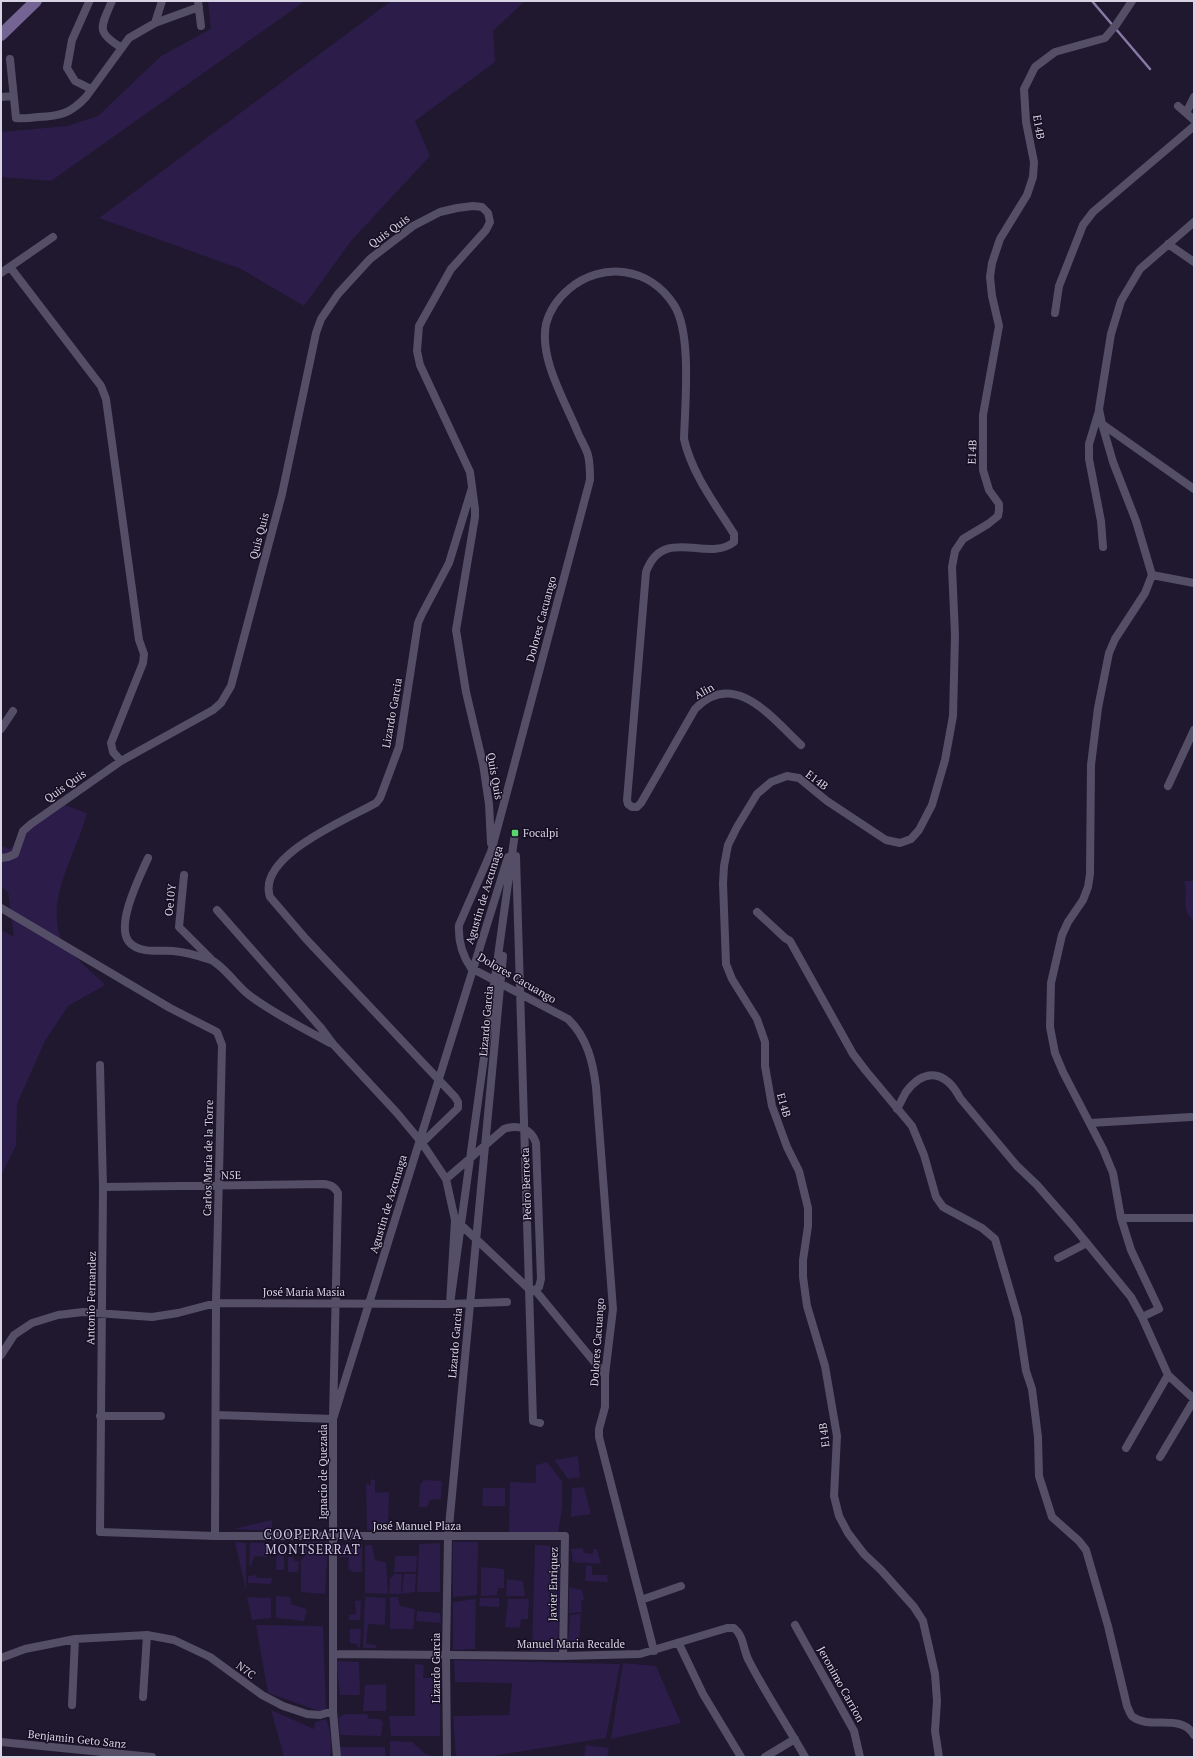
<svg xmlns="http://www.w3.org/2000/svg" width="1195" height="1758" font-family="'PT Serif',serif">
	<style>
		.green { fill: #2c1c49 }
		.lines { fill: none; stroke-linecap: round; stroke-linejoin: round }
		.stream { stroke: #887aa6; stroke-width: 2.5 }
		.street { stroke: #554e67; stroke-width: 8 }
		.secondary { stroke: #736494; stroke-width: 12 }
		.poi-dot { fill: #59d56f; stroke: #160f24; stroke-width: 1.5 }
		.labels { text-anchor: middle; stroke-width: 3; stroke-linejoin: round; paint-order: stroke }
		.street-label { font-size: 11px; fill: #d8d4e3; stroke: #160f24 }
		.poi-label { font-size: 11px; fill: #d8d4e3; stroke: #160f24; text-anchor: start }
		.quarter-label { font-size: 13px; letter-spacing: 1px; fill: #cdc5e3; stroke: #160f24 }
	</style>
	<rect width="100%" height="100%" fill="#1f182e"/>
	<path class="green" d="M208 1H305L51 181 1 177V132L67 126 98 116 161 56 211 29Z
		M391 1H525L493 31 495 62 415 121 430 156 351 241 304 306 241 269 99 218Z
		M54 801 87 813C77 853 44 899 62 942 65 949 98 977 105 985L68 1006 45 1041 17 1104 16 1145 1 1176V930L14 937 8 892 1 887V846L10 849Z
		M1184 881H1194V921C1178 906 1190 897 1184 881Z
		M578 1456 580 1477 568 1479 554 1460Z
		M547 1462 562 1481V1508L558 1533H509L510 1482 536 1483V1465Z
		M371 1479 375 1480V1493L389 1492 388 1529 367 1530 366 1484 371 1485Z
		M423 1480 442 1481 441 1499 430 1500 427 1507H419L420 1484 423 1482Z
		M584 1487 591 1514 571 1517 572 1488Z
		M483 1488H505V1506H482Z
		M272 1520V1531L234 1529Z
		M328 1541 325 1594 301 1592V1560L305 1556 304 1542Z
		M235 1542 246 1543V1591Z
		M453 1542H478L477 1595 453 1597Z
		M250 1543H266L267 1557 255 1556 251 1565H249Z
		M440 1543V1592H417L419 1544Z
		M277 1544 284 1545V1570H276Z
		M362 1544V1572H354L348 1569 349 1557H340V1545Z
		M365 1545H372L375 1560 386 1562 388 1594 365 1593Z
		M535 1545 560 1546 558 1651H532Z
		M583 1548 584 1553 593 1554V1549H597L601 1564 573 1562 571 1549Z
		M395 1556H417L416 1572H394Z
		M288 1557H294V1561H299L298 1572H288Z
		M586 1565 592 1566V1575H607L608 1582 585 1581Z
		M481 1567 504 1569V1588H498L497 1595 481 1596Z
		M394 1574H402L401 1594H389L390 1579Z
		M404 1574H416L415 1592 402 1594Z
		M256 1575 257 1578H272L271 1584 248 1583V1576Z
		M507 1579 523 1581 525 1596H506Z
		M569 1587 582 1590 584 1599 581 1601 582 1612 569 1613Z
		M276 1596 290 1597 291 1604 307 1609 304 1621 276 1618Z
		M247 1597 271 1598V1618L252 1620Z
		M365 1597 386 1598 385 1625 368 1624 366 1644 376 1645V1648H363Z
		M390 1597H398L400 1606 415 1609 413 1629H390Z
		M480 1598H499V1607L479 1606Z
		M476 1599 475 1649 453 1650V1602Z
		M508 1599H529L528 1619H521L520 1628 505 1627Z
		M361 1600 360 1620H349V1615L356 1614 355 1601Z
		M417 1611 440 1613 441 1623 416 1621Z
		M581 1614 579 1641 568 1642 570 1615Z
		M256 1625 323 1626 326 1709 319 1711 268 1693Z
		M350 1629H361L360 1647 358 1648 357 1644 350 1643Z
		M454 1660 620 1664 606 1738 486 1757H456L453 1716 509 1715 512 1683 455 1682Z
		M336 1661 359 1662 360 1695H340Z
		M623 1663 656 1666 681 1723 611 1739Z
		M415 1664 424 1665 423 1678H440V1736H391L389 1716H415Z
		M386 1684V1711H363L365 1685Z
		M271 1710 314 1729 315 1722 326 1719C331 1731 332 1744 330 1757H284Z
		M345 1714H367L369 1719H379L383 1722 381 1736 340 1735 338 1718Z
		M390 1741 412 1742 426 1754 436 1757H390Z
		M586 1745 609 1748 607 1757H584Z
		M340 1747H385V1757H340Z"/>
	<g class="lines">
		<path class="stream" d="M1092 1 1150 69"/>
		<path class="street" d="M112 1C101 27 95 32 122 48
			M198 1 201 26
			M89 2 72 40 67 68 75 81 91 89
			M155 23 162 1
			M10 59 16 118C23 119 31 118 38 117 60 116 70 114 86 97L129 38 155 23 199 7
			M1 97 13 96
			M1178 106 1194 120
			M1186 113 1194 97
			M1194 222 1140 269 1121 301 1111 334 1099 409 1102 424 1113 462 1136 521 1152 575 1194 583
			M1168 244 1194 262
			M10 267 101 386 106 399 139 640 144 654 143 663 111 743 113 752 121 761
			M1 273 53 237
			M1055 313 1059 286 1083 225 1093 212 1194 126
			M1099 411 1089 444V459L1101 521 1103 547
			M1102 424 1194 489
			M1 729 13 711
			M1168 786 1194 730
			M516 856 533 1421 540 1423
			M1 858 8 857 15 854 23 831 31 824 121 761 213 710 221 703 231 686 282 494 316 333 321 319 338 294 370 259 413 226 440 212 457 208 473 206 482 207 488 213 490 222 486 230 451 269 419 326 417 351 420 365 470 472 475 509V517L456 630 466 692 483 764 489 804 491 843
			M148 858C140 876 115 925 129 942 140 954 158 950 173 951 186 952 199 956 211 960 223 965 238 987 249 995 274 1014 303 1028 330 1043
			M184 875 179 927 211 959
			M1 908 170 1008 217 1032 222 1045 216 1303 215 1536
			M217 910 321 1028 333 1044 397 1113 422 1143 446 1179 455 1220 450 1304 515 833
			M757 912 785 938 790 941 853 1054 866 1071 912 1126 924 1155 936 1197 943 1207 982 1228 995 1239 1018 1318 1026 1371 1032 1389 1038 1437 1039 1476 1052 1517 1079 1541 1086 1550 1108 1626 1127 1706C1129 1710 1130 1715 1133 1717 1151 1730 1181 1713 1194 1735
			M100 1065 103 1187 100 1532 215 1536H565L563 1656
			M897 1109C900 1104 903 1097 906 1092 925 1067 946 1071 960 1098L1017 1166 1037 1185 1072 1225 1131 1297 1142 1317 1168 1375 1194 1399
			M1090 1123 1191 1117
			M422 1143 458 1108V1102L455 1097 306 939 270 897C256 856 348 819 376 803L380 798 399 747 418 623 422 614 449 563 472 488
			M446 1179 504 1129C518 1124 531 1128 536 1143L541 1279 539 1287 535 1290 529 1289 459 1223
			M103 1187 324 1184C331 1185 334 1186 338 1193L333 1419V1711L337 1757
			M1121 1218H1194
			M1058 1258 1087 1243
			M535 1290 605 1375
			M1142 1317 1159 1309 1131 1250 1121 1218 1113 1173 1103 1149 1063 1072 1055 1053 1050 1027 1051 983 1062 935 1068 922 1083 900 1088 887 1090 874 1091 765 1098 708 1109 653 1115 639 1145 593 1152 575
			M1 1355 14 1335 32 1323 58 1315 83 1312 152 1317 178 1313 216 1303 450 1304 507 1302
			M216 1415 333 1419 508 857
			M100 1416H161
			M1126 1448 1168 1375
			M1160 1457 1194 1400
			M641 1600 681 1586
			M795 1625 854 1731 860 1757
			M679 1644 703 1694 741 1757
			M654 1651 599 1437V1429L605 1407V1375L613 1309 596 1087C593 1062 587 1037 568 1019L471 968C462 955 458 941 459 925L491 852 590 480C590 471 590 463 588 455 586 448 581 440 578 433 565 401 539 359 546 324 550 309 557 299 569 289 602 261 650 267 674 305 692 333 685 404 684 439 692 474 715 504 734 534V542C708 563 663 525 646 572L627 800 628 804 632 807H637L641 803 695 709C734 668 772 718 801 745
			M333 1654 563 1656 640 1654 727 1628H734C744 1636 743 1650 749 1661 766 1694 787 1725 805 1757
			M1 1658 25 1649 75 1639 147 1635 174 1640 210 1657 262 1695 283 1706 307 1714 320 1715 333 1711
			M143 1697 147 1635
			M72 1705 75 1639
			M1 1742 152 1757
			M447 1757 446 1654 448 1537 503 956
			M765 1757 795 1739
			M939 1757 935 1731 937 1701 935 1674 923 1621 914 1607 881 1570 864 1554 848 1533 839 1516 834 1496 837 1436 825 1366 807 1306 803 1277V1260L808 1226V1208L799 1171 787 1147 772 1106 765 1066V1042L757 1019 732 979 726 964 723 883 724 866 728 845 737 827 757 794 771 782 787 776 799 778 827 801 886 840 900 843 911 839 919 830 932 805 945 760 953 716 955 635 952 567 955 551 963 539 988 524 998 516 999 510V504L989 490 983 470V415L999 326 992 296 990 277 992 263 1000 239 1027 195 1033 177 1034 162 1026 122 1024 89 1035 67 1055 52 1105 38 1116 25 1132 1"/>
		<path class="secondary" d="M1 35 36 1"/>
	</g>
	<rect class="poi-dot" x="511" y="829" width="8" height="8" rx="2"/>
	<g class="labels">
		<g class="street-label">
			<text transform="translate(1039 127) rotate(80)" y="4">E14B</text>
			<text transform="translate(389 231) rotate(-36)" y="4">Quis Quis</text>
			<text transform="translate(972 452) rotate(-88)" y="4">E14B</text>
			<text transform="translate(259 536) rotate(-75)" y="4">Quis Quis</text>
			<text transform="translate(541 619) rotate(-75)" y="4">Dolores Cacuango</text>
			<text transform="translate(704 691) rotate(-29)" y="4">Alin</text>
			<text transform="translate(392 713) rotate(-80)" y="4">Lizardo Garcia</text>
			<text transform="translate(495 776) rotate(80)" y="4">Quis Quis</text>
			<text transform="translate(817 780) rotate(37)" y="4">E14B</text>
			<text transform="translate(65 786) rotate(-35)" y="4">Quis Quis</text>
			<text transform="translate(484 895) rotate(-73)" y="4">Agustin de Azcunaga</text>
			<text transform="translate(170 900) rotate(-84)" y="4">Oe10Y</text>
			<text transform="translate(517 978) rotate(30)" y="4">Dolores Cacuango</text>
			<text transform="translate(486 1021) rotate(-85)" y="4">Lizardo Garcia</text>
			<text transform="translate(784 1105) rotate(74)" y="4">E14B</text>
			<text transform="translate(208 1158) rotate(-89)" y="4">Carlos Maria de la Torre</text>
			<text transform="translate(231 1175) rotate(-1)" y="4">N5E</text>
			<text transform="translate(526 1184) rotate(-92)" y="4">Pedro Berroeta</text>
			<text transform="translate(388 1204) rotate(-73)" y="4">Agustin de Azcunaga</text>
			<text x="304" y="1296">José Maria Masia</text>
			<text transform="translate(91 1298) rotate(-89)" y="4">Antonio Fernandez</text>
			<text transform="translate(597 1342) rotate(-86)" y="4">Dolores Cacuango</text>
			<text transform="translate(455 1343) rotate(-85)" y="4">Lizardo Garcia</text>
			<text transform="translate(824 1435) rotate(-97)" y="4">E14B</text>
			<text transform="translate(323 1472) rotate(-90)" y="4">Ignacio de Quezada</text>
			<text x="417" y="1530">José Manuel Plaza</text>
			<text transform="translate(553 1584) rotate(-89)" y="4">Javier Enriquez</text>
			<text x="571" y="1648">Manuel Maria Recalde</text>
			<text transform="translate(436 1668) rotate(-90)" y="4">Lizardo Garcia</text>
			<text transform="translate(246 1670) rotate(36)" y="4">N7C</text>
			<text transform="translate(841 1684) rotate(61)" y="4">Jeronimo Carrion</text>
			<text transform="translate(77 1739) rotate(6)" y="4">Benjamin Geto Sanz</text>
		</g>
		<g class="poi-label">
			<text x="523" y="837">Focalpi</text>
		</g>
		<g class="quarter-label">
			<text x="313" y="1539">COOPERATIVA<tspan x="313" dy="15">MONTSERRAT</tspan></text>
		</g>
	</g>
	<rect width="1195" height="1758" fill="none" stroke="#d8d4e3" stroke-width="4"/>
</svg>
